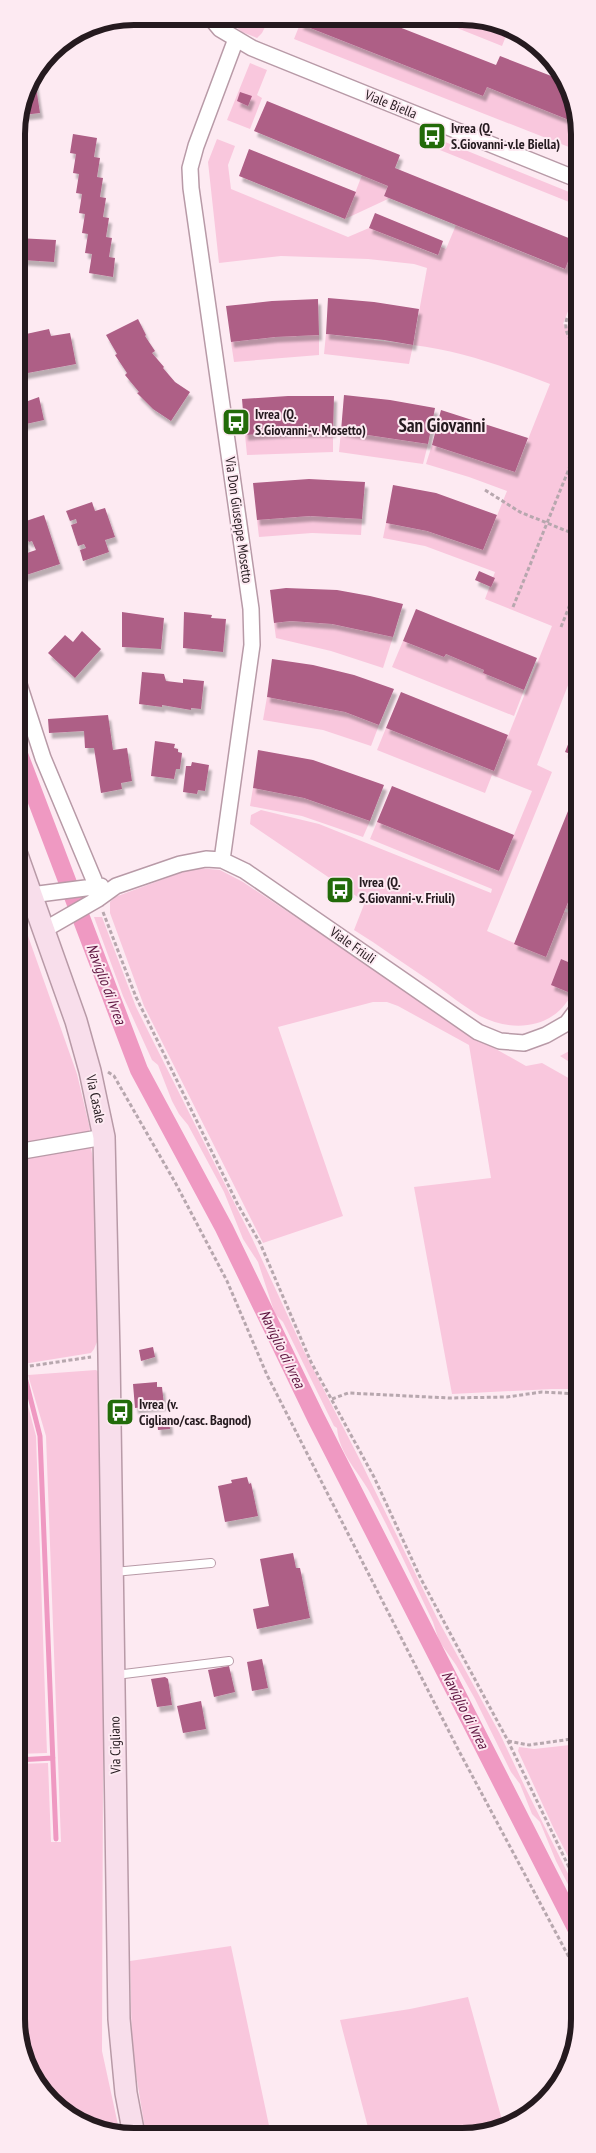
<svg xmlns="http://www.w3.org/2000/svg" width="596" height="2153" font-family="'PT Sans Narrow',sans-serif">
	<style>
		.green { fill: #f9c7dd }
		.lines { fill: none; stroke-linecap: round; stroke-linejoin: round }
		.stream { stroke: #ef99c2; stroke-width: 5 }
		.canal { stroke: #ef99c2; stroke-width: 18 }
		.building { fill: #ae5e86; fill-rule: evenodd; filter: url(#shadow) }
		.lane-casing { stroke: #b89aa7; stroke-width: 10 }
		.street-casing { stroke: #b89aa7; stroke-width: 18 }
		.secondary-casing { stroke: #b89aa7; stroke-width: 24 }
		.path { stroke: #b7a7ae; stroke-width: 3; stroke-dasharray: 4 2.5; stroke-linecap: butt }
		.lane { stroke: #fff; stroke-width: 8 }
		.street { stroke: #fff; stroke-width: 15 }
		.secondary { stroke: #f8deeb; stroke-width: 21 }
		.labels { text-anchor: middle; stroke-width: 4; stroke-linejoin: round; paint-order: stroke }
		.street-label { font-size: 14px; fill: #251a1f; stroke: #fdeaf2 }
		.poi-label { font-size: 14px; font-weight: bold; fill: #251a1f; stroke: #fdeaf2; text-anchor: start }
		.water-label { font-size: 15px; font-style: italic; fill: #5f1540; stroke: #fdeaf2 }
		.district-label { font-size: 19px; font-weight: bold; fill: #251a1f; stroke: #fdeaf2 }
		.rim { fill: none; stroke: #251a1f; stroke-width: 6 }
	</style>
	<defs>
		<filter id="shadow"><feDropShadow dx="3" dy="5.5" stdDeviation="1" flood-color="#0004"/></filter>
	</defs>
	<rect width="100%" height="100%" fill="#fdeaf2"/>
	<path class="green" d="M225 17H270L262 33 257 38 242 32Z
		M432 18 485 19 508 31 502 46Z
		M300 24 483 96 487 87 579 124V151L294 39Z
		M250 63 267 70 257 95 262 98 250 129 227 120Z
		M428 135 579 196V206L425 144Z
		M217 139 235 146 228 165 231 189 348 237 369 228 437 255 441 247 446 249 456 225 564 269 576 241 579 242V303L572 301 563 324 579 331V657L537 765 552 772 487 931 546 957 579 875V966L561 959 552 985 572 993C555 1029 513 1033 480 1016 463 1006 446 992 430 981 404 964 380 946 354 930L365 902 250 824 251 815 261 810 319 824 491 893 492 889 370 839 377 822 499 871 532 791 492 775 485 793 377 750 386 728 494 771 552 626 485 599 495 572 425 546 383 538 386 523 427 531 483 550 507 491 469 477 426 464 432 445 515 472 550 384C506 367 461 351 413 345L409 364 324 354 326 334 413 345 427 268 414 264 368 259 281 256 219 263 208 162Z
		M362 175 388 186 384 196 390 198 345 219Z
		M319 335V355L234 362 231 342 275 337Z
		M341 431 428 444 423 464 339 452Z
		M290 432H333V452L247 455 245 435Z
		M310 516 362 519 361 535 312 533 259 537 257 520Z
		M291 621 332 624 393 637 383 668 331 651 276 638 274 623Z
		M403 641 444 657 446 654 484 670 483 673 524 690 514 716 392 667Z
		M267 697 345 712 379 725 371 746 323 730 263 720Z
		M253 788 304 798 370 821 363 837 302 816 250 806Z
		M198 868 220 870 243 882 480 1040 526 1066 542 1063 579 1084V1389H552L452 1394 414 1187 491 1178 469 1045 398 1006 387 1002H373L278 1027 343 1216 263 1243 144 1006 110 913V902L115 897 188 870Z
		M17 905 77 1074 90 1129 87 1134 17 1146Z
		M94 917H102L136 1007 252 1238 304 1351 360 1460 437 1618 500 1734 525 1787 579 1896V1906L556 1861 540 1822 532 1814 520 1784 511 1772 475 1699 456 1665 439 1641 433 1622C412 1578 392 1534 369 1491 357 1470 339 1453 337 1428L334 1426 283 1322 275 1314 258 1262 243 1239 224 1192 188 1125 179 1114 172 1101 158 1065 152 1060 123 996Z
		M579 1043V1068L560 1056 575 1048Z
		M88 1147 91 1148 94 1164 100 1335 94 1349 91 1353 17 1365V1158Z
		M96 1370 101 1374 104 1502 102 2051 120 2134H111L51 2102 17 2034V1764L48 1763 51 1842H61L46 1436 28 1375Z
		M21 1380 36 1436 47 1753 17 1754V1381Z
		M579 1744V1878L554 1829 518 1751 519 1747 534 1749Z
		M231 1946 271 2135H146L132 2050 130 1961Z
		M468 1997 504 2127 477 2136 370 2135 340 2020 410 2009Z"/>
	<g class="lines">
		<path class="stream" d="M17 1379 25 1377 40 1436 56 1839
			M17 1760 53 1758"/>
		<path class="canal" d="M17 749 139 1070 224 1228 316 1418 579 1934"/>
	</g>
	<path class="building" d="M303 17 376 18 496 65 500 56 559 79 579 119V124L487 87 483 96 300 24Z
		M34 74 40 113 23 115V113H20L28 82Z
		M240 92 252 96 248 106 237 101Z
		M267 101 400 155 395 168 576 241 565 269 384 196 388 186 254 131Z
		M73 134 97 138 94 157 100 158 97 177 103 178 100 197 106 198 103 217 109 218 106 237 112 238 109 257 115 258 113 277 89 273 92 254 85 253 88 234 82 233 85 214 79 213 82 194 76 193 79 174 73 173 76 154 70 153Z
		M249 149 356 192 345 219 239 176Z
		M375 213 443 241 438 255 369 228Z
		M17 238 56 240 54 262 23 260V254L17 253Z
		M328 298 374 302 419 309 413 345 384 340 326 334Z
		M318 299 319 335 275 337 231 342 226 306 272 301Z
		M138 319 146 335 145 336 155 351 152 353 164 367 163 368 175 382 190 392 171 421 153 409 137 393 139 392 125 375 127 373 115 355 117 354 106 335Z
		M49 329 51 336 70 333 76 364 17 375V336Z
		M344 395 390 400 435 408 428 444 341 431Z
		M288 396H334L333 432H290L245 435 242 399Z
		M39 397 44 420 17 426V405Z
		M441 410 528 438 515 472 432 445Z
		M309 479 365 482 362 519 310 516 257 520 253 483Z
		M393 485 436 493 497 515 483 550 427 531 386 523Z
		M92 502 95 511 105 508 115 537 105 540 109 552 83 561 80 550 86 548 84 544 78 546 71 525 77 523 76 519 70 521 66 511Z
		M44 515 60 564 17 578V524ZM27 539 29 542 32 541 36 550 27 553 24 547 27 546 25 540Z
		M479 571 495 578 491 587 475 580Z
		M286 588 337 590 370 596 403 604 393 637 332 624 291 621 274 623 270 590Z
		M416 609 537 658 524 690 483 673 484 670 446 654 444 657 403 641Z
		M122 612 164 618 161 649 122 647Z
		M184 612 212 615 211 618 226 619 223 652 183 648Z
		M82 631 101 649 75 678 48 653 65 635 73 642Z
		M272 659 313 665 354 675 394 689 379 725 345 712 267 697Z
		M142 672 164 674 166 681 183 683V679L204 681 201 709 191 708V710L162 705V707L139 704Z
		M401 692 508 735 494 771 386 728Z
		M108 715 113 750 127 748 132 781 121 783 122 789 101 793 94 748H85L84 731 49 733 48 719Z
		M579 717V757L565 752Z
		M155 741 175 744 174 748 178 749V752L182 753 180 769H176L174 779 151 776Z
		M258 750 313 760 384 785 370 821 304 798 253 788Z
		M192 762 209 765 205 791 198 790 197 794 183 792 186 766H191Z
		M579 784V875L546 957 514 944Z
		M392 786 514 835 499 871 377 822Z
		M561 959 578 966 568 992 551 985Z
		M153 1347 155 1357 141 1361 139 1350Z
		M157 1382V1387H162L164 1405 135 1408 133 1384Z
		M169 1417 170 1429 158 1430 157 1418Z
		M247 1477 249 1484 251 1483 258 1516 225 1522 218 1486 232 1483 231 1480Z
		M293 1553 296 1568H300L310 1618 257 1629 253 1609 269 1606 260 1559Z
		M262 1659 268 1688 252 1691 247 1662Z
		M229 1666 235 1692 214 1697 208 1670Z
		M165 1677 168 1679 172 1705 157 1707 151 1679Z
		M201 1701 206 1729 183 1733 177 1706Z"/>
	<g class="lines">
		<defs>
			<path id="lane" d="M114 1572 211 1563
				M116 1675 229 1661"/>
			<path id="street" d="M210 17 220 29 252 48 579 180
				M17 678 43 758 94 880 93 886 98 899
				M222 860 252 645 251 609 191 188 190 168 196 146 236 39
				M31 895 101 886
				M44 930 98 899 116 886 180 864 206 859 222 860 245 871 478 1032 500 1041 524 1043 546 1035 567 1023 579 1007
				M17 1152 104 1137"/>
			<path id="secondary" d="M17 855 76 1021 90 1071 104 1137 109 1355 119 2019 126 2093 134 2135"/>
		</defs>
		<use href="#lane" class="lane-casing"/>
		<use href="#street" class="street-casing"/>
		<use href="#secondary" class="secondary-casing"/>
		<path class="path" d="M567 318C563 331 570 341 579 350
			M485 490 520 512 579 536
			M513 607 579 444
			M561 627 579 582
			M565 910 579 916
			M103 912 136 997 237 1203 260 1243 311 1362 374 1477 421 1579 508 1741 579 1888
			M108 1072 114 1076 176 1184 227 1281 267 1375 459 1751 579 1976
			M17 1368 91 1357
			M332 1399 348 1393 449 1398 507 1397 542 1392 579 1394
			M508 1741 529 1745 579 1738"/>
		<use href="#lane" class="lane"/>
		<use href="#street" class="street"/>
		<use href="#secondary" class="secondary"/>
	</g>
	<defs>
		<symbol id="bus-square" viewBox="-11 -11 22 22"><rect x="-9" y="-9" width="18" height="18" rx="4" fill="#226b09" stroke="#fdeaf2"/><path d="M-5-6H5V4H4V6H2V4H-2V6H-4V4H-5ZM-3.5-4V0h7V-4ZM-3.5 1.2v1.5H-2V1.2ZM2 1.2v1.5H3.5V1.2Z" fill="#fff"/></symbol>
	</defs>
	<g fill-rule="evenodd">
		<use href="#bus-square" x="416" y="120" width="32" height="32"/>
		<use href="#bus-square" x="220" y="406" width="32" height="32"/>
		<use href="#bus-square" x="324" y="874" width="32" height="32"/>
		<use href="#bus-square" x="104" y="1396" width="32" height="32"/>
	</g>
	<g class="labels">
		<g class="street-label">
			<text transform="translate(391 104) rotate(22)" y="5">Viale Biella</text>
			<text transform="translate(239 520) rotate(82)" y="5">Via Don Giuseppe Mosetto</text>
			<text transform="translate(353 945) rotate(35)" y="5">Viale Friuli</text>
			<text transform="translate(96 1099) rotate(78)" y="5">Via Casale</text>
			<text transform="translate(115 1745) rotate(-91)" y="5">Via Cigliano</text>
		</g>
		<g class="poi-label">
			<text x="451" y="133">Ivrea (Q.<tspan x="451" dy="16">S.Giovanni-v.le Biella)</tspan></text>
			<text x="255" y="419">Ivrea (Q.<tspan x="255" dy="16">S.Giovanni-v. Mosetto)</tspan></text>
			<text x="359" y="887">Ivrea (Q.<tspan x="359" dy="16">S.Giovanni-v. Friuli)</tspan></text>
			<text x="139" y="1409">Ivrea (v.<tspan x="139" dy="16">Cigliano/casc. Bagnod)</tspan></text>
		</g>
		<g class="water-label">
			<text transform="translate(106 984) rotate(69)" y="5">Naviglio di Ivrea</text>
			<text transform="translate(282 1349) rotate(64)" y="5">Naviglio di Ivrea</text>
			<text transform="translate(465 1710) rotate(63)" y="5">Naviglio di Ivrea</text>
		</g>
		<g class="district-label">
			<text x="442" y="432">San Giovanni</text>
		</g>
	</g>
	<path d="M0 0H596V2153H0ZM134 25H462A109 109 0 0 1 571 134V2019A109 109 0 0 1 462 2128H134A109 109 0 0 1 25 2019V134A109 109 0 0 1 134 25Z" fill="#fdeaf2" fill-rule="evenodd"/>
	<path class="rim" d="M134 25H462A109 109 0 0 1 571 134V2019A109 109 0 0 1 462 2128H134A109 109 0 0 1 25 2019V134A109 109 0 0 1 134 25Z"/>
</svg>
